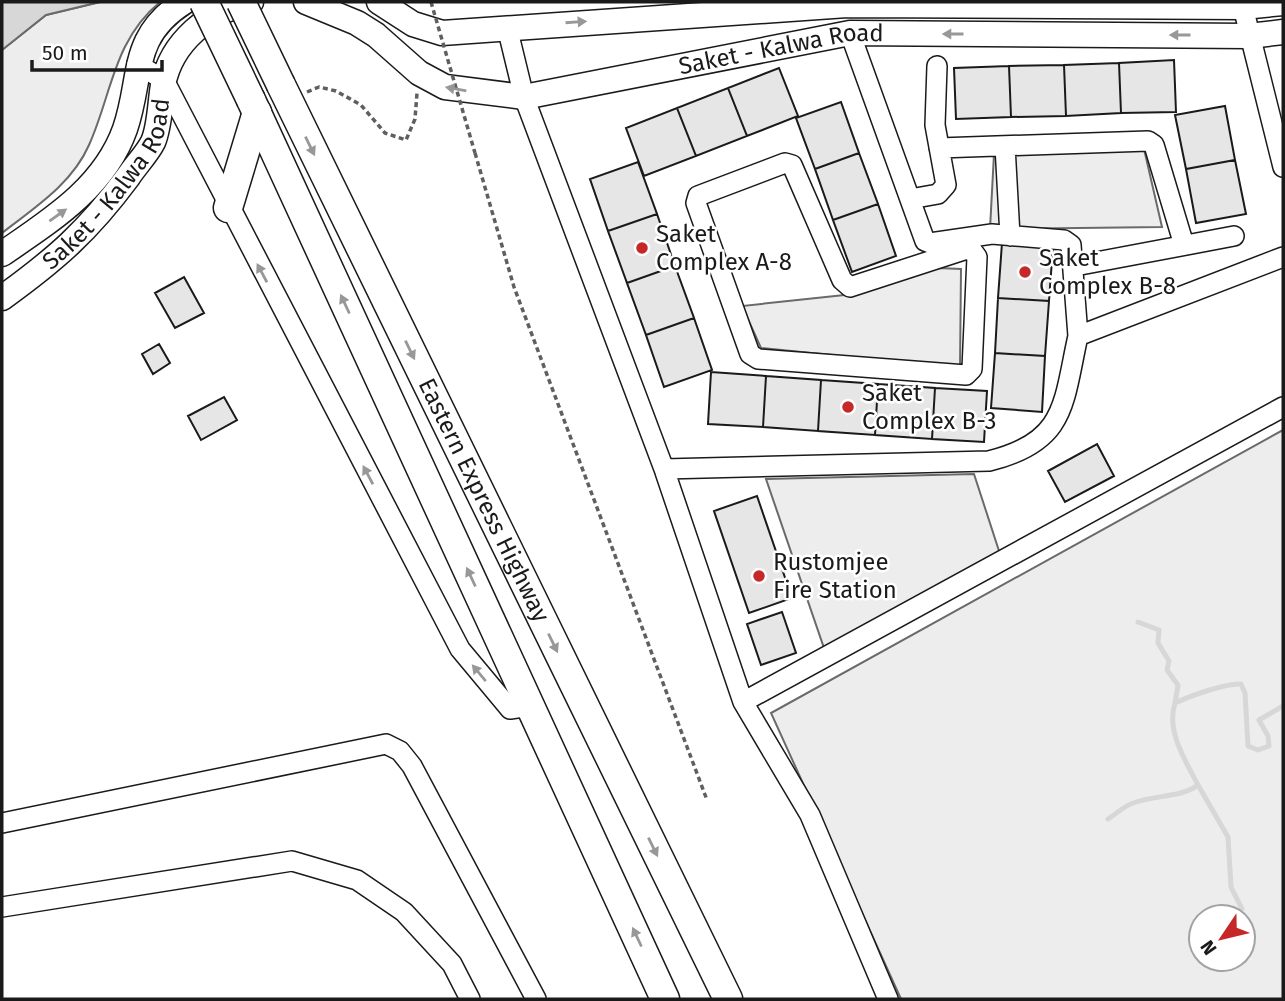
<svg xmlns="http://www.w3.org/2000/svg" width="1285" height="1001" font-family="'Fira Sans',sans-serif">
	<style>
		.green { fill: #ededed; stroke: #6a6a6a; stroke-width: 2; fill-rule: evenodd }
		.water { fill: #d7d7d7; stroke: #6a6a6a; stroke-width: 2 }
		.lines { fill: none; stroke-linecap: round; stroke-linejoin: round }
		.stream { stroke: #d7d7d7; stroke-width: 5 }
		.building { fill: #e6e6e6; stroke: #1a1a1a; stroke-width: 2 }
		.minor-casing { stroke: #1a1a1a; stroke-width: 22 }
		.major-casing { stroke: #1a1a1a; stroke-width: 27 }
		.highway-casing { stroke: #1a1a1a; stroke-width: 31 }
		.path { stroke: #5f5f5f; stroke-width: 3.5; stroke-dasharray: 5 3.5; stroke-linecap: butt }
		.minor { stroke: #fff; stroke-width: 19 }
		.major { stroke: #fff; stroke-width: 24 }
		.highway { stroke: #fff; stroke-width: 28 }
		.highway-bridge-casing { stroke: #1a1a1a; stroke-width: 31; stroke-linecap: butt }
		.path-bridge { stroke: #5f5f5f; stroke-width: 3.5; stroke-dasharray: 5 3.5; stroke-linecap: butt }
		.highway-bridge { stroke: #fff; stroke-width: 28 }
		.oneway { fill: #989898 }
		.poi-dot { fill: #c62828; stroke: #fff; stroke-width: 2.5 }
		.labels { text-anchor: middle; stroke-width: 5; stroke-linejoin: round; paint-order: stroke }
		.street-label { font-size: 24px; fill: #1a1a1a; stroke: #fff }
		.poi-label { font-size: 24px; fill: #1a1a1a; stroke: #fff; text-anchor: start }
	</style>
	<rect width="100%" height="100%" fill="#fff"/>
	<path class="green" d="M100 2H160C113 41 112 94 89 145 72 184 34 208 2 233V50L46 15Z
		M1144 149 1162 227 990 229 994 154Z
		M938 268 961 269 960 368 761 348 742 306 854 294Z
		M1283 430V999H901L771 713ZM1201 917H1243V959H1201Z
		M974 474 1000 554 824 648 766 479Z"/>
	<path class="water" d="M2 2H100L46 15 2 50Z"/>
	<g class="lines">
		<path class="stream" d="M1138 622 1159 630 1158 643 1169 661 1167 670 1178 685 1175 703
			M1198 785 1228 837 1231 887 1242 909
			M1108 819C1116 814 1124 806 1133 803 1153 795 1181 798 1198 785 1185 760 1166 731 1175 703 1190 696 1226 683 1241 684L1245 693 1248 746 1258 750 1269 746 1268 736 1259 720 1283 706"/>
	</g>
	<path class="building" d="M1174 60 1176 112 1121 113 1119 63Z
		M1119 63 1121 113 1066 116 1064 65Z
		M1064 65 1066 116 1011 117 1009 66Z
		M1009 66 1011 117 956 119 954 68Z
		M779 68 798 116 747 136 728 88Z
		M728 88 747 136 696 156 677 108Z
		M841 102 859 153 815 169 796 118Z
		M1225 106 1235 160 1186 169 1175 115Z
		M677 108 696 156 644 176 626 128Z
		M859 153 878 204 833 220 815 169Z
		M1235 160 1246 214 1196 223 1186 169Z
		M638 162 657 214 608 231 590 179Z
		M878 204 896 256 852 272 833 220Z
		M657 214 675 266 627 283 608 231Z
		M1002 243 1053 246 1049 301 998 298Z
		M675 266 694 318 646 335 627 283Z
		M184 277 204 313 175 328 155 293Z
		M998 298 1049 301 1045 356 995 353Z
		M694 318 712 370 664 387 646 335Z
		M159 344 170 363 153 374 142 354Z
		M995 353 1045 356 1042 412 991 408Z
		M711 372 766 376 763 427 708 424Z
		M766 376 821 380 818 431 763 427Z
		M821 380 878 384 875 435 818 431Z
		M878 384 935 388 932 439 875 435Z
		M935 388 987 391 984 442 932 439Z
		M224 397 237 420 201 440 188 416Z
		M1097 444 1114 476 1065 502 1048 471Z
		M757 496 792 598 749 613 714 511Z
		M782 612 796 653 761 665 747 624Z"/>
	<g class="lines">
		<defs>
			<path id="minor" d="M1243 7 1283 167
				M507 27 524 97 664 469 743 702 810 815 888 999
				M850 33 925 241 930 243 992 234 1064 240 1071 245 1078 336
				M137 64 164 80 460 649 510 709 530 706
				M1005 146 1010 236
				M939 148 1148 141 1154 145 1184 245
				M910 199 938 194 946 185 935 125 937 66
				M963 238 977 257 972 369 966 375 758 359 750 354 696 203 698 196 785 163 792 165 842 280 850 287 970 248
				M1075 266 1234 236
				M664 469 989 461C1067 442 1063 403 1078 336L1283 257
				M743 702 1283 407
				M2 823 386 744 400 751 412 766 536 999
				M2 907 292 861 357 880 404 912 452 964 470 999"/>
			<g id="major">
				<path id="s1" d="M306 2 357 23 376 35 419 73 445 87 524 97 850 33 1249 36 1283 32"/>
				<path d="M379 2 413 24 442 33 847 5 1243 7 1283 3"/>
				<path d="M2 254C50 221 104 188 125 129 143 77 129 37 184 2"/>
				<path id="s2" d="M2 298C56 259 88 231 128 177 135 166 147 154 153 142 160 126 160 102 163 85 171 42 209 11 251 2"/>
			</g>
			<g id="highway">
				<path id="s3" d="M281 85 728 999"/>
				<path d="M251 100 665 999"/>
				<path d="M228 208 257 112"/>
			</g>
		</defs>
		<use href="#minor" class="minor-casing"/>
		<use href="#major" class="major-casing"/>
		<use href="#highway" class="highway-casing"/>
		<path class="path" d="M307 92 319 87 336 91 361 105 385 133 406 140 415 119 417 93
			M475 153 514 287 707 800"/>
		<use href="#minor" class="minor"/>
		<use href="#major" class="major"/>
		<use href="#highway" class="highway"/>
		<defs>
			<path id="highway-bridge" d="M204 2 251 100
				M241 2 281 85"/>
		</defs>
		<use href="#highway-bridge" class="highway-bridge-casing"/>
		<path class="path-bridge" d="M431 2 475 153"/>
		<use href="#highway-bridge" class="highway-bridge"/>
	</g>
	<defs><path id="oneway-solid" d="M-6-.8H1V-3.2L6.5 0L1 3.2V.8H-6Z" transform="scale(1.75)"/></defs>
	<g class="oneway">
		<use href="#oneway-solid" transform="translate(576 22) rotate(-4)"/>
		<use href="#oneway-solid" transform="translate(953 34) rotate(-180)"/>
		<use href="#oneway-solid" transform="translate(1180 35) rotate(-180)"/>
		<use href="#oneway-solid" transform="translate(456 89) rotate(-170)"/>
		<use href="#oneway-solid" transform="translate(310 146) rotate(64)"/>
		<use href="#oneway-solid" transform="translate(58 215) rotate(-35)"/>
		<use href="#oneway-solid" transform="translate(262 273) rotate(-118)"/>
		<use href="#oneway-solid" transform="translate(345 304) rotate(-115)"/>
		<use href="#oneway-solid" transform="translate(410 350) rotate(64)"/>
		<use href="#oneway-solid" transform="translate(368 475) rotate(-118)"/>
		<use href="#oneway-solid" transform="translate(471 577) rotate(-115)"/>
		<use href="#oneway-solid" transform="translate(553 643) rotate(64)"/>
		<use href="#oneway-solid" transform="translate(479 673) rotate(-130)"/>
		<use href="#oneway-solid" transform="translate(653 847) rotate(64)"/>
		<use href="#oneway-solid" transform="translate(637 937) rotate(-115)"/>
	</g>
	<g class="poi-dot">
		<circle cx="642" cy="248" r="7"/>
		<circle cx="1025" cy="272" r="7"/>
		<circle cx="848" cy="407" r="7"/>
		<circle cx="759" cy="576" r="7"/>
	</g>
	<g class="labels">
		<g class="street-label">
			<text dy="8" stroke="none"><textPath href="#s1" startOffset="506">Saket - Kalwa Road</textPath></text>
			<text dy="8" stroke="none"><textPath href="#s2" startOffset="159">Saket - Kalwa Road</textPath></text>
			<text dy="8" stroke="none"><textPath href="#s3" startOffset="462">Eastern Express Highway</textPath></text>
		</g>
		<g class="poi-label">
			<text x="656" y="242">Saket<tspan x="656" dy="28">Complex A-8</tspan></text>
			<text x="1039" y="266">Saket<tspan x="1039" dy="28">Complex B-8</tspan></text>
			<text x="862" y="401">Saket<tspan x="862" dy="28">Complex B-3</tspan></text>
			<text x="773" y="570">Rustomjee<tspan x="773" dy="28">Fire Station</tspan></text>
		</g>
	</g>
	<rect width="1285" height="1001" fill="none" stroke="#1a1a1a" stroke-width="7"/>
	<g transform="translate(1222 938) rotate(235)"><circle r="33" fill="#ffffff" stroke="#a3a3a3" stroke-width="2"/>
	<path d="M0-5L12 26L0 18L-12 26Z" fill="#c62828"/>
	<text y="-10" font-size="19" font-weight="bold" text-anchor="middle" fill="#1a1a1a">N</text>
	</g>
	<path d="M32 60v10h130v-10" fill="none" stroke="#1a1a1a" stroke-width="3.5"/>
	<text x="42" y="60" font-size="21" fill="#1a1a1a" stroke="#ffffff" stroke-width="5" paint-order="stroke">50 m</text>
</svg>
